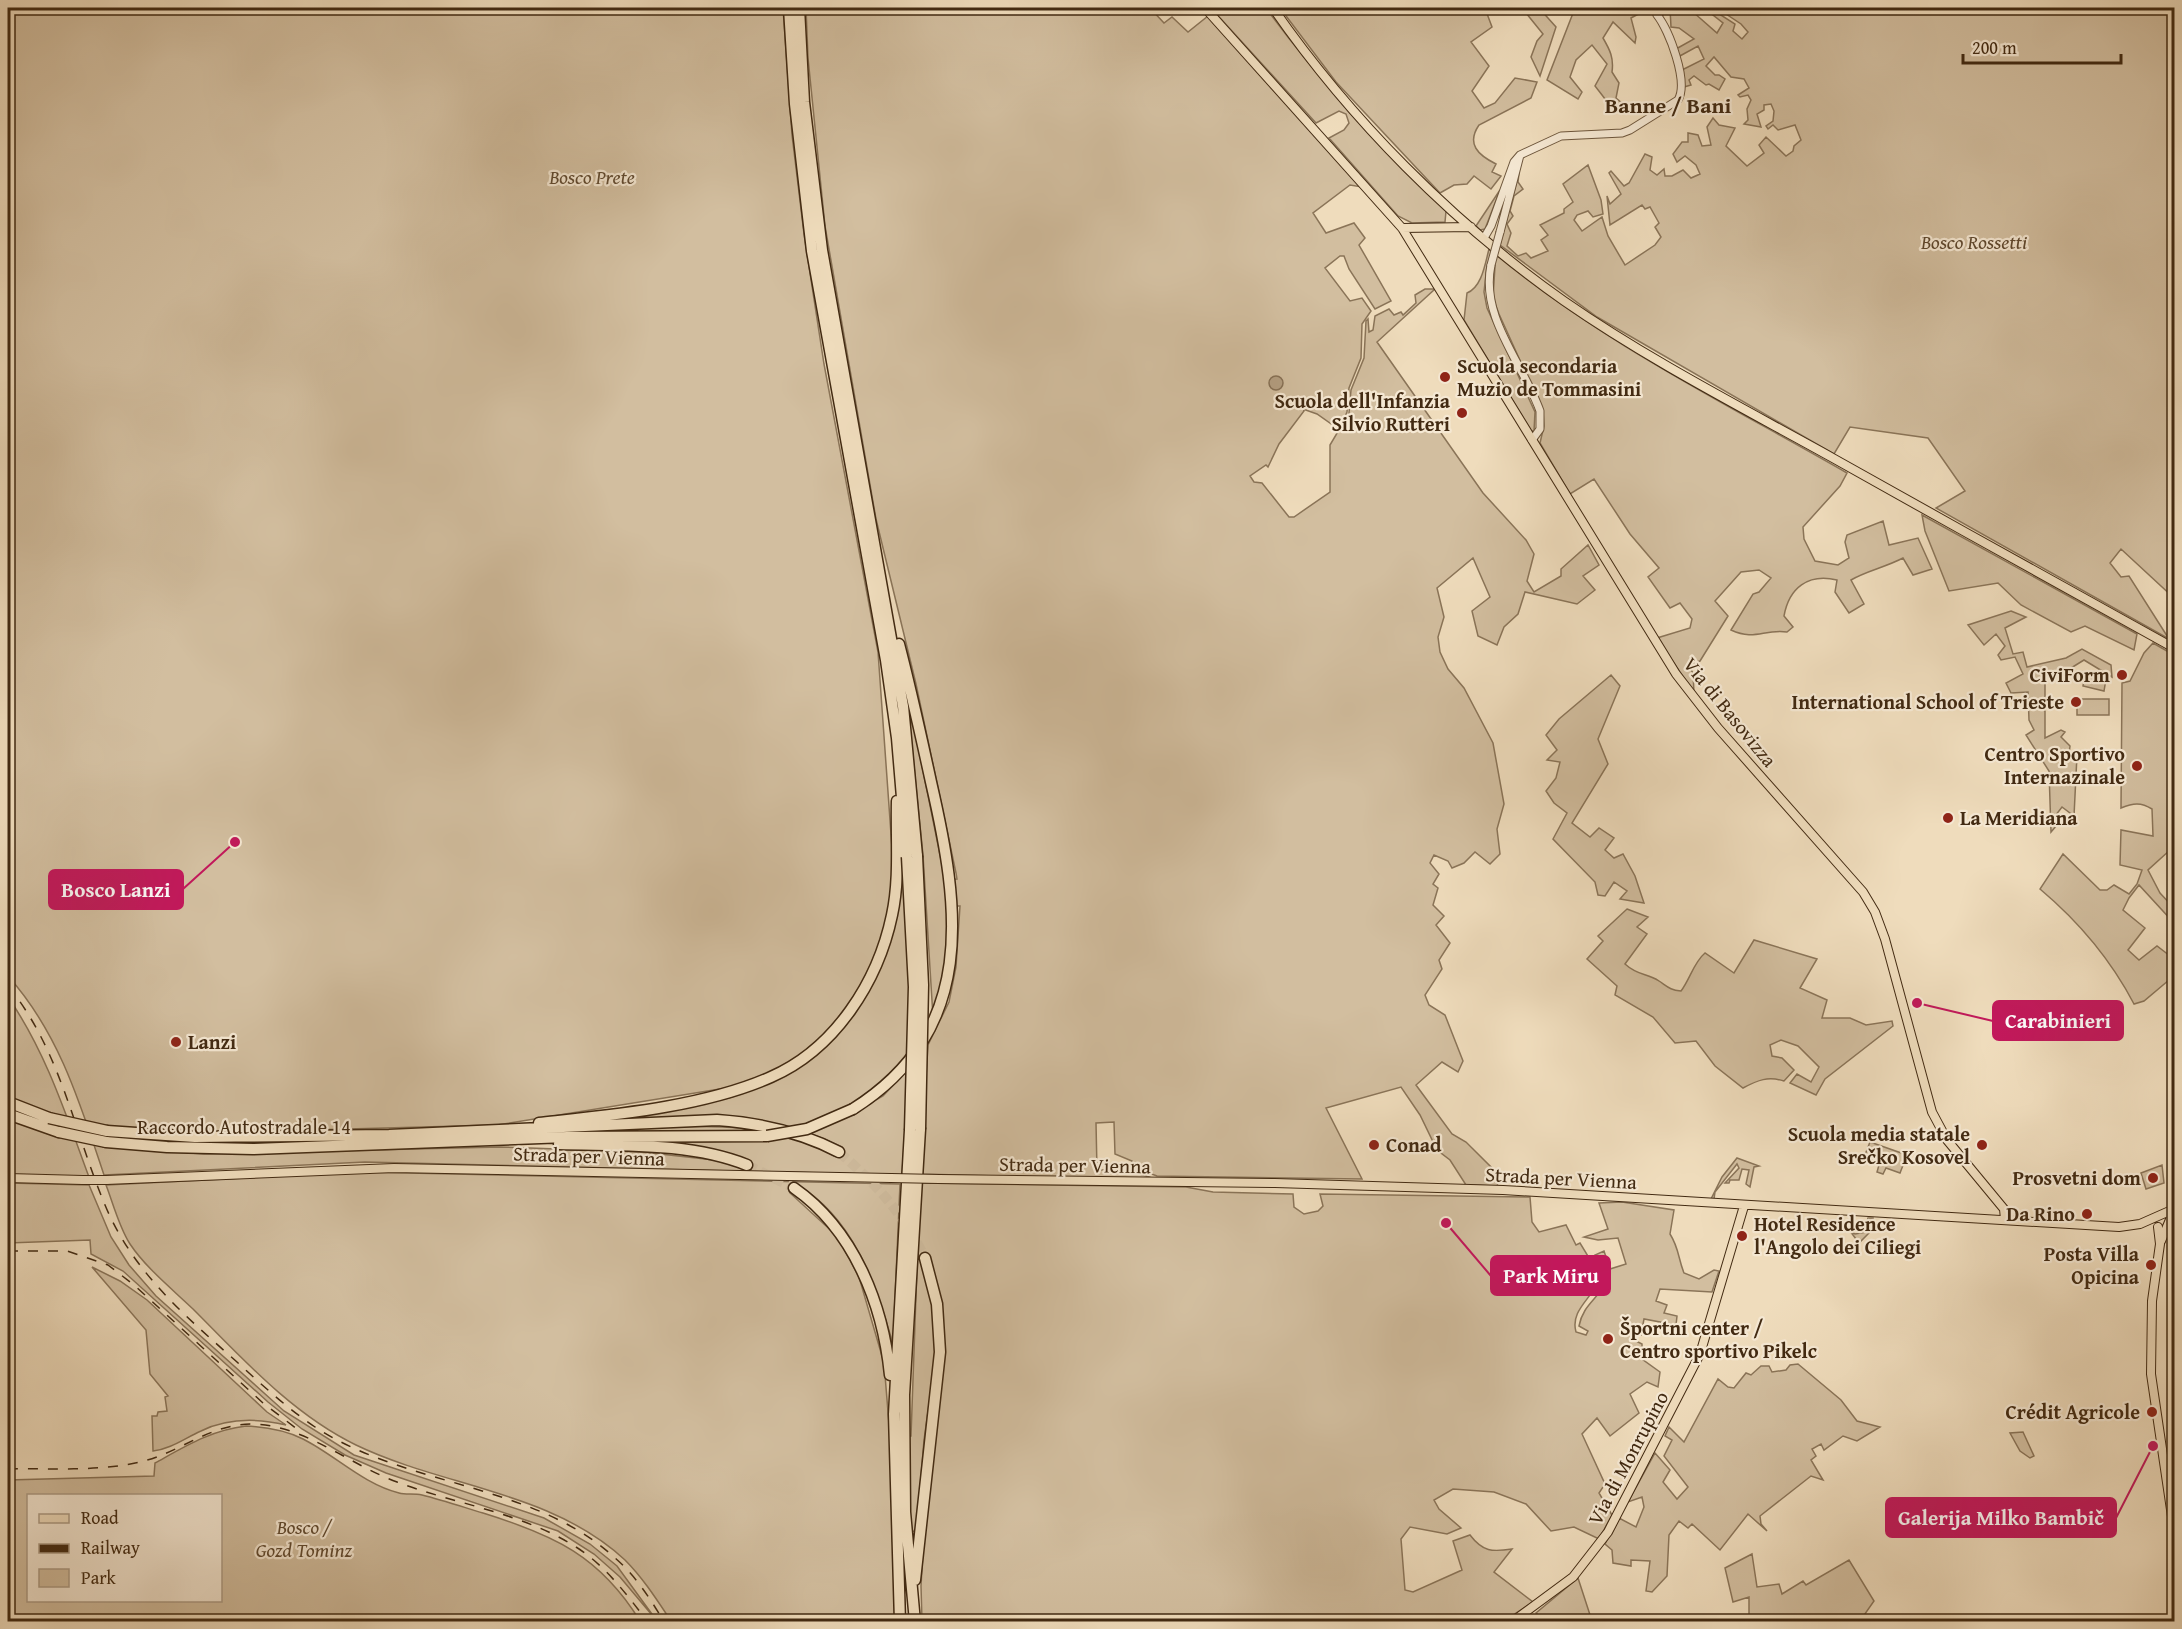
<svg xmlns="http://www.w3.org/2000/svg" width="2182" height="1629" font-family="'Gentium Book Plus',serif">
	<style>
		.green { fill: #d2be9f; stroke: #8a7458; stroke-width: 1.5; fill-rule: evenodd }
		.water { fill: #b49f82; stroke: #867055; stroke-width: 1.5 }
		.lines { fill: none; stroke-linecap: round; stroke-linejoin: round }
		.highway-tunnel { stroke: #ccb89a; stroke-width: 10; stroke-dasharray: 10 5; stroke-linecap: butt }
		.minor-casing { stroke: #6d563c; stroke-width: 9 }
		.major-casing { stroke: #422a12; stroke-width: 10 }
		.highway-casing { stroke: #422a12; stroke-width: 13 }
		.minor { stroke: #f5e8d3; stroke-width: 7 }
		.major { stroke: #efdcbc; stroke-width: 8 }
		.highway { stroke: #efdcbc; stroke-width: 10 }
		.rail { stroke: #422a12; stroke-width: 1.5; stroke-dasharray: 10 10; stroke-linecap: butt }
		.minor-bridge-casing { stroke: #6d563c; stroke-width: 9; stroke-linecap: butt }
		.major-bridge-casing { stroke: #422a12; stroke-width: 10; stroke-linecap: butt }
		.highway-bridge-casing { stroke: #422a12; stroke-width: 13; stroke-linecap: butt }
		.minor-bridge { stroke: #f5e8d3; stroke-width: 7 }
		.major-bridge { stroke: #efdcbc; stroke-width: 8 }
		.highway-bridge { stroke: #efdcbc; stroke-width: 10 }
		.poi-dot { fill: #8f2418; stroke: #f5e8d3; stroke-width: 2 }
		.labels { text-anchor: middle; stroke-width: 4.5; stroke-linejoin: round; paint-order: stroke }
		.park-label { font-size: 20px; font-style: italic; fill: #5f482e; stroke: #f5e8d3 }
		.poi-label { font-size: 20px; font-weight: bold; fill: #422a12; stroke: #f5e8d3; text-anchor: end }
		.street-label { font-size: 20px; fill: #422a12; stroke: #f5e8d3 }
		.quarter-label { font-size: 22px; font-weight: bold; fill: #422a12; stroke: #f5e8d3 }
		.leader { fill: none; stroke: #c2185b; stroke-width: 2 }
		.callout-dot { fill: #c2185b; stroke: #f5e8d3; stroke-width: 2 }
		.callout { fill: #c2185b; stroke: #c2185b; stroke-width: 2 }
		.callout-label { font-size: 21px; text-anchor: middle; font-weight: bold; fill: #fff }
	</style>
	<rect width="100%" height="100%" fill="#efdcbc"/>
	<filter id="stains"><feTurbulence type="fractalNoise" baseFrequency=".00333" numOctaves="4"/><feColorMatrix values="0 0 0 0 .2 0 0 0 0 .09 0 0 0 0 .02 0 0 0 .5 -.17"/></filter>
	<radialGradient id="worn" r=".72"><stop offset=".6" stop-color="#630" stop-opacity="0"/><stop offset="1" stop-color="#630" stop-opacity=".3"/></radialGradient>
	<path class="green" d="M8 8H783L792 135 804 234 824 364 878 652 892 848H901L910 963V1059L855 1112 883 1096 909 1069 902 1175 365 1162 104 1175C80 1103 59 1033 8 976ZM726 1088H757L729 1098 596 1123C687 1115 757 1105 842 1147L834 1156C769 1119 698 1126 627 1129 580 1131 532 1134 484 1136L767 1141 639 1142 749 1160 723 1161 642 1152 500 1147 204 1154 105 1147 108 1127 147 1131 236 1132 497 1125Z
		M806 8H1150L1164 23 1172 17 1188 32 1208 16 1362 187 1350 185 1313 213 1326 233 1354 223 1365 238 1359 245 1391 301 1375 309 1349 269 1344 256H1340L1325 268 1350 301 1362 298 1371 311 1362 324 1361 358 1349 388 1347 412 1343 421 1337 428 1317 414 1303 409 1304 411 1279 444 1268 467 1266 465 1250 476 1254 482 1262 483 1289 517H1294L1330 492V445L1349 413 1351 390 1364 358 1366 321 1368 319 1369 332 1373 330 1375 316 1389 309 1394 315 1401 312 1403 315 1416 303 1415 295 1425 289H1435L1377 342 1483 493 1526 540 1534 554 1527 581 1534 592 1561 576V569L1588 545 1599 565 1583 576 1595 590 1577 604 1525 592 1518 614 1504 627 1497 645 1478 636 1472 611 1490 597 1473 558 1437 588 1444 617 1438 637 1440 652 1448 669 1464 688 1493 743 1504 804 1497 829 1500 854 1490 864 1475 852 1464 863 1452 868 1448 861 1434 855 1430 863 1439 874 1433 884 1438 888 1433 905 1444 916 1436 925 1450 943 1439 960 1442 969 1425 995 1429 1005 1445 1015 1463 1061 1458 1072 1442 1062 1416 1085 1452 1134 1466 1142 1493 1169 1498 1186 1466 1185 1450 1160 1437 1150 1420 1115 1401 1087 1326 1108 1362 1179 1157 1176 1132 1167V1161L1115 1154 1114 1122 1096 1123 1097 1170H1115V1165C1126 1172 1139 1173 1152 1178L1151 1180 920 1174 928 1045 949 1002 956 967 960 906H952L946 965 933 1017 923 855 909 717 912 716 945 880 957 879 956 873 916 684 876 519 825 226 808 58Z
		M1211 8H1266C1320 82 1381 146 1446 211L1445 222 1412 223 1398 216 1329 138 1344 130 1349 123 1346 114 1339 111 1316 123Z
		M1280 8H1490L1486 11 1492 27 1471 42 1489 66 1472 91 1484 108 1495 103 1515 78 1537 82 1531 98 1479 125C1466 144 1478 155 1496 164L1492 172 1501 176 1491 189 1474 176 1467 184 1454 185 1440 193 1336 82Z
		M1522 8H1539L1556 27 1540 76 1531 57 1537 41 1543 34Z
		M1575 8H1644L1646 10 1631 18 1636 37 1635 43 1613 22 1603 38C1610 50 1614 58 1612 72L1619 83 1616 98 1623 104 1622 108 1609 104 1595 86 1607 64 1592 45 1576 60 1570 77 1582 92 1578 99 1547 80Z
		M1670 8H1696L1693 12 1717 33 1723 23 1704 8H1710L1735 24 1733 31 1742 39 1748 32 1741 24 1717 8H2174V598L2121 549 2110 563 2121 577 2129 576 2169 639 1936 508 1965 491 1928 438 1850 427 1834 454 1597 317 1500 245 1519 173 1518 182 1523 189 1514 196 1510 211 1513 216 1507 224 1511 233 1507 246 1518 256 1526 253 1531 258 1548 251 1541 240 1548 235 1540 225 1564 213V209L1573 202 1563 184 1588 165 1601 200 1603 214 1593 217 1588 211 1577 215 1574 220 1582 231 1602 217 1608 236 1625 265 1655 245 1661 237 1655 227 1659 223 1650 207 1645 209 1642 205 1610 225 1607 196 1610 204 1621 194 1609 173 1611 171 1624 186 1629 183 1645 154 1652 157 1650 170 1657 175 1664 169 1665 176H1672L1683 170 1691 178 1700 174 1696 165 1685 156 1677 162 1673 154 1682 142H1688V133L1698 135 1702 146 1711 145 1707 127 1713 118 1719 125 1735 128 1726 146 1747 166 1764 153 1759 145 1766 137 1786 156 1793 151 1794 146 1801 140 1795 125 1778 130 1773 125 1768 129 1766 126 1773 121 1774 111 1771 104 1764 105V110L1757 114 1761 127 1744 124 1748 120 1747 109 1751 100 1748 95 1740 97 1738 95 1749 88 1744 79 1731 77 1714 57 1706 66 1715 75H1719L1725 79 1719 90 1709 84 1706 85 1694 76 1689 80 1691 85 1684 87 1682 70 1704 59 1698 46 1678 57 1676 49 1694 39 1679 28 1671 27Z
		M1500 190 1485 229 1480 230 1476 226Z
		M1489 249C1597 340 1725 403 1847 473L1840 486 1803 527 1804 539 1815 561 1838 565 1849 558 1845 542 1847 535 1883 521 1889 545 1918 538 1932 569 1913 575 1903 558C1886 567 1866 571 1851 580L1864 604 1849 613 1835 592 1837 580C1808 573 1789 588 1784 616L1793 627 1787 632C1763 629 1755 641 1731 630L1753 594 1759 592 1771 578 1759 570 1741 572 1715 601 1728 616 1700 661 1688 665 1693 673 1694 693 1657 638 1690 628 1692 619 1680 603 1670 608 1648 577 1659 568 1630 534 1594 479 1570 494 1540 443 1544 426 1543 411 1499 314 1493 298 1495 266 1487 265 1484 292 1487 308 1535 412 1534 431H1531L1464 320 1467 293C1482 287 1485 264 1489 249Z
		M1922 515 2137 634 2134 650 2085 626 2071 632 2021 605 1998 583 1949 591 1925 531Z
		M2011 611 2026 617 2005 628 2013 654 2023 652 2027 667 2066 658 2082 649 2111 665 2112 677 2084 660 2055 678 2045 673V699L2035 705 2045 711V738L2061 730 2065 732 2061 737 2070 746 2069 754 2077 755 2074 816 2062 807 2052 820 2057 825 2051 832 2049 771 2026 735 2034 730 2029 720 2028 692 2011 693 2006 683 2023 674 2015 657 2001 660 1998 655 2005 646 1996 634 1984 645 1968 625Z
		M2153 643 2174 655V851L2170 850 2148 870 2160 893 2174 908V923L2139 885 2129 898 2123 910 2145 928 2128 950 2139 960 2157 946 2174 959V986L2169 980 2144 1001 2134 1004C2111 960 2078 921 2040 889L2063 854 2100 890H2107L2114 885 2129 894 2137 884 2142 870 2120 865 2121 830 2153 836 2152 809C2141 802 2133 803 2121 808L2122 683 2130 681 2144 653Z
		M1611 675 1620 686 1598 739 1608 764 1572 823 1590 837 1599 828 1614 838 1605 850 1614 858 1623 854 1635 876 1644 903 1620 899 1627 891 1614 882 1605 896 1598 895 1595 882 1553 839 1567 813 1554 803 1546 791 1556 778 1560 762 1547 760 1557 750 1546 735 1559 719Z
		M2085 675 2106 679 2104 691 2083 686Z
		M2077 699H2109V715H2077Z
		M1627 909 1648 917 1637 927 1647 934 1625 964C1638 976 1647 973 1659 981 1668 987 1670 990 1681 991 1690 979 1694 962 1705 953L1734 973 1754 940 1817 959 1800 988 1827 1000 1822 1018H1850L1866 1025 1892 1021 1893 1026 1825 1079 1816 1095 1790 1083 1797 1074 1811 1082 1819 1067 1798 1046 1781 1040 1770 1045 1772 1056 1782 1058 1794 1070 1784 1081C1768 1076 1758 1080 1743 1088L1715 1066 1696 1041 1675 1043 1653 1017 1615 995 1617 986 1587 959 1603 941 1598 936Z
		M8 997C46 1052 66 1115 89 1177L8 1175Z
		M1870 1142 1907 1155 1900 1173 1886 1168 1883 1174 1877 1172 1879 1165 1863 1160Z
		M1737 1158 1759 1166 1754 1167 1750 1187 1746 1184 1749 1170 1742 1169 1739 1180H1730L1729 1183H1725L1739 1168 1737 1164 1715 1192 1714 1199H1711L1722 1177Z
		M2162 1165 2164 1183 2146 1189 2141 1173Z
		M362 1172 900 1184 893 1344C875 1283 854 1218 796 1184L790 1193 837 1236 859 1277 884 1363 890 1436H911L920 1183 1186 1187 1213 1192 1293 1194 1294 1207 1304 1214 1318 1211 1323 1206 1320 1194 1530 1197 1532 1222 1539 1232 1566 1225 1576 1245 1580 1243 1594 1266 1598 1282C1591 1299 1570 1311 1576 1332L1586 1335 1588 1331 1579 1326C1585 1293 1620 1296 1595 1255L1604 1251 1610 1269 1626 1264 1618 1238 1598 1240 1584 1237 1608 1229 1599 1203 1622 1202 1674 1210 1670 1234C1679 1248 1678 1258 1684 1273L1699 1279 1714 1270 1719 1271 1712 1292 1660 1289 1656 1301 1667 1305 1664 1313 1677 1316 1676 1325 1644 1319 1641 1335 1634 1333V1340L1642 1344V1359L1660 1372 1658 1387 1647 1382 1630 1394 1639 1413 1610 1436 1597 1418 1582 1434 1605 1484 1599 1493 1612 1515 1599 1539 1574 1527 1551 1531 1526 1504 1494 1492 1453 1489 1434 1500 1439 1509 1461 1528 1447 1534 1410 1527 1401 1539 1405 1590 1413 1592 1462 1570 1453 1541 1470 1535C1483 1552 1492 1552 1512 1549L1494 1572 1533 1602 1504 1621H922L921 1586 924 1533 906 1530 892 1532 897 1621H671C657 1600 643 1578 625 1560 551 1491 443 1487 356 1445 292 1414 242 1358 193 1309 172 1289 146 1268 130 1244 119 1227 113 1203 106 1185ZM933 1298 943 1317V1367L919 1500 924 1440 935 1361Z
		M8 1183 89 1185 111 1237 129 1265 156 1296 284 1411 354 1455 544 1518 590 1544 617 1566 657 1621 620 1577 594 1554 558 1531 386 1473 345 1455 302 1429 268 1402 123 1271 91 1254 90 1240 8 1243Z
		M1868 1218H1873L1872 1230 1859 1243 1850 1231 1855 1234 1866 1232 1867 1224 1862 1222H1867Z
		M92 1267 120 1281 147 1300 267 1412 286 1425C257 1418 228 1418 201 1431 185 1438 171 1449 153 1451L152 1416H157L158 1412 167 1411 165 1397 168 1396 150 1374 146 1330Z
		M1798 1364 1841 1400 1857 1421 1880 1427 1857 1441 1843 1436 1824 1450 1821 1444 1812 1449 1816 1456 1811 1460 1823 1480 1811 1476 1760 1516 1761 1524 1767 1531 1748 1514 1720 1550 1692 1524 1688 1528 1679 1521 1669 1535 1667 1576 1652 1592 1646 1591 1650 1561 1631 1560V1566L1613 1563 1612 1550 1605 1544 1619 1518 1636 1527 1644 1507 1642 1497 1628 1502 1655 1453 1670 1470 1663 1482 1677 1499 1688 1487 1664 1456 1672 1440 1665 1436 1669 1427 1684 1442 1718 1379 1728 1387 1734 1388 1746 1373 1751 1375 1761 1366H1769L1772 1372 1786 1370 1790 1365Z
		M246 1426C266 1427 285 1430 303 1439 335 1455 363 1484 399 1493 406 1495 414 1493 422 1495 442 1500 463 1507 483 1513 554 1535 600 1556 640 1621H8V1480L154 1476 155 1463C184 1447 211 1430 246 1426ZM28 1496H220V1600H28Z
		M2023 1432 2034 1456 2030 1458 2020 1451 2010 1433Z
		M1752 1554 1757 1587 1779 1584 1782 1594 1803 1581 1806 1585 1849 1560 1874 1601 1860 1621H1722L1749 1616V1597L1733 1602 1725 1568Z
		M1578 1578 1592 1621H1546L1536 1613Z"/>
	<path class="water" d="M1269 383a7 7 0 1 1 14 0a7 7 0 1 1-14 0Z"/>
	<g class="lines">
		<path class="highway-tunnel" d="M839 1152C878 1186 902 1212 925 1258
			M747 1165 794 1188"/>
		<defs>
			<path id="minor" d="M1500 232 1520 155
				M1484 238 1491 226 1514 162 1520 155 1561 136 1622 133 1630 130 1678 100C1689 82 1669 30 1657 15L1665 8
				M1491 265C1480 318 1523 363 1540 411V429L1532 440"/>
			<path id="major" d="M1205 8 1402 228 1676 674 1718 728 1863 892 1875 912 1885 939 1932 1112 1947 1140 2004 1209 2005 1219
				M1273 8C1351 120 1452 222 1564 301 1649 360 1741 407 1831 457 1945 521 2060 585 2174 648
				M1402 228 1471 227
				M8 1178 83 1180
				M939 1179 1275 1183 1503 1190 2119 1227 2140 1224 2174 1209
				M106 1180 394 1168 891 1178
				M2158 1227 2160 1244 2152 1301 2151 1374 2174 1530
				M2161 1241 2174 1210
				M1512 1622 1573 1577 1608 1532 1700 1354 1744 1206"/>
			<path id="highway" d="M789 8 795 104 812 251 886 660 897 738 907 857
				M799 8 804 102 822 250 903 706 917 856
				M8 1102 49 1118
				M853 1109C978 1030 960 908 931 782 921 736 911 690 899 644
				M8 1114 59 1132
				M539 1123C612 1115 704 1107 771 1077 835 1049 878 982 892 915 900 878 896 839 897 801
				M107 1131 195 1137 389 1135 717 1120C760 1123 801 1132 839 1152
				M106 1142 167 1147 253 1149 567 1137 767 1136
				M559 1144C621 1146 689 1142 747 1165
				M794 1188C854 1230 883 1304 890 1375
				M915 1580 940 1352 937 1304 925 1258
				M900 1622 894 1414 910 1130
				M915 1622 905 1512 904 1395 920 1129"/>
		</defs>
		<use href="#minor" class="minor-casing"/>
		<use href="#major" class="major-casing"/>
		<use href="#highway" class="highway-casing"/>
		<use href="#minor" class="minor"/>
		<use href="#major" class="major"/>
		<use href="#highway" class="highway"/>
		<path class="rail" d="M8 986C60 1049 74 1131 105 1205 133 1272 184 1315 237 1362 262 1385 287 1408 315 1427 406 1487 533 1483 614 1557 635 1575 650 1598 664 1622
			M8 1251H67L108 1265 134 1285 263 1403 297 1429
			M8 1469C50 1468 103 1472 144 1461 182 1451 212 1423 254 1424 306 1426 350 1465 397 1482 455 1504 523 1513 576 1547 606 1566 626 1594 648 1622"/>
		<defs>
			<path id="minor-bridge" d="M1491 265 1500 232"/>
			<path id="major-bridge" d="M891 1178 939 1179
				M83 1180H106"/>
			<path id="highway-bridge" d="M917 856 923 985 920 1129
				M907 857 914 987 910 1130
				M49 1118 107 1131
				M59 1132 106 1142
				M767 1136 807 1129 853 1109"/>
		</defs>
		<use href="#minor-bridge" class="minor-bridge-casing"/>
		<use href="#major-bridge" class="major-bridge-casing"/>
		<use href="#highway-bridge" class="highway-bridge-casing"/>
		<use href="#minor-bridge" class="minor-bridge"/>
		<use href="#major-bridge" class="major-bridge"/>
		<use href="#highway-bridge" class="highway-bridge"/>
	</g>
	<g class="poi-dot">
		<circle cx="1445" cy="377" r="6"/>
		<circle cx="1462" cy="413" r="6"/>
		<circle cx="2122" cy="675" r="6"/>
		<circle cx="2076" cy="702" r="6"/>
		<circle cx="2137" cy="766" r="6"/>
		<circle cx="1948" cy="818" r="6"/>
		<circle cx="176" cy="1042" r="6"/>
		<circle cx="1374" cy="1145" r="6"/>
		<circle cx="1982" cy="1145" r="6"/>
		<circle cx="2153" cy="1178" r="6"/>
		<circle cx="2087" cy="1214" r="6"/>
		<circle cx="1742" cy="1236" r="6"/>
		<circle cx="2151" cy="1265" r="6"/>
		<circle cx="1608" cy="1339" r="6"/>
		<circle cx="2152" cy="1412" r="6"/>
	</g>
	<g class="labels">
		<g class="park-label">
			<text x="592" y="184">Bosco Prete</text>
			<text x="1974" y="249">Bosco Rossetti</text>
			<text x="304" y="1534">Bosco /<tspan x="304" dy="23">Gozd Tominz</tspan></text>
		</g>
		<g class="poi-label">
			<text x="1457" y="373" text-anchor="start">Scuola secondaria<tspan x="1457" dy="23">Muzio de Tommasini</tspan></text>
			<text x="1450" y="408">Scuola dell'Infanzia<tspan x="1450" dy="23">Silvio Rutteri</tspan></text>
			<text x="2110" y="682">CiviForm</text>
			<text x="2064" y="709">International School of Trieste</text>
			<text x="2125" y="761">Centro Sportivo<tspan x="2125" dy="23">Internazinale</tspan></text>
			<text x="1960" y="825" text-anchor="start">La Meridiana</text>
			<text x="188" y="1049" text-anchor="start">Lanzi</text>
			<text x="1970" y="1141">Scuola media statale<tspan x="1970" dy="23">Srečko Kosovel</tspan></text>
			<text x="1386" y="1152" text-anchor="start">Conad</text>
			<text x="2141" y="1185">Prosvetni dom</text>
			<text x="2075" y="1221">Da Rino</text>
			<text x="1754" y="1231" text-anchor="start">Hotel Residence<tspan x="1754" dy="23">l'Angolo dei Ciliegi</tspan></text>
			<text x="2139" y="1261">Posta Villa<tspan x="2139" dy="23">Opicina</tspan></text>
			<text x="1620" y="1335" text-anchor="start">Športni center /<tspan x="1620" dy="23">Centro sportivo Pikelc</tspan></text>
			<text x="2140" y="1419">Crédit Agricole</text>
		</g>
		<g class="street-label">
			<text transform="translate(1730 712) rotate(51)" y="7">Via di Basovizza</text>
			<text x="244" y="1134">Raccordo Autostradale 14</text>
			<text transform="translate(589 1156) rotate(2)" y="7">Strada per Vienna</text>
			<text transform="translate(1075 1165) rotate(1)" y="7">Strada per Vienna</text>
			<text transform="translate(1561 1178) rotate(3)" y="7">Strada per Vienna</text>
			<text transform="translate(1628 1458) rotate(-62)" y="7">Via di Monrupino</text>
		</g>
		<g class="quarter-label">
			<text x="1668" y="113">Banne / Bani</text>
		</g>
	</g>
	<path class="leader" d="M235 842L183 889M1917 1003L1993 1021M1446 1223L1491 1276M2153 1446L2116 1518"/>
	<g class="callout-dot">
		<circle cx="235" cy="842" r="6"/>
		<circle cx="1917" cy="1003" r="6"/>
		<circle cx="1446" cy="1223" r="6"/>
		<circle cx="2153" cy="1446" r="6"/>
	</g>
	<g class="callout">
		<rect x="49" y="870" width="134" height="39" rx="6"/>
		<rect x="1993" y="1001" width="130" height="39" rx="6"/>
		<rect x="1491" y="1256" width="119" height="39" rx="6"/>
		<rect x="1886" y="1498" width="230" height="39" rx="6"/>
	</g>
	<g class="callout-label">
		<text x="116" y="897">Bosco Lanzi</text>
		<text x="2058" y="1028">Carabinieri</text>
		<text x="1551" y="1283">Park Miru</text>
		<text x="2001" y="1525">Galerija Milko Bambič</text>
	</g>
	<rect width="2182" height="1629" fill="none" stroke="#efdcbc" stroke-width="30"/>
	<rect x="9" y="9" width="2164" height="1611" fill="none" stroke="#422a12" stroke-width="3"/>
	<rect x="15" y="15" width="2152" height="1599" fill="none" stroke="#422a12" stroke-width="1.5"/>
	<rect x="27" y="1494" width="195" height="108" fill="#f5e8d3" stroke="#ad9c86" stroke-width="1.5"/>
	<rect x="39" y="1514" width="30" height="9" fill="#efdcbc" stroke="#ad9c86" stroke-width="1.5"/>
	<text x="81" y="1524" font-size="18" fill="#422a12">Road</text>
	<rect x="39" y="1544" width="30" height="9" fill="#422a12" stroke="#ad9c86" stroke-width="1.5"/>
	<text x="81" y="1554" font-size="18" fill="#422a12">Railway</text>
	<rect x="39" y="1569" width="30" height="18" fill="#d2be9f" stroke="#ad9c86" stroke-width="1.5"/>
	<text x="81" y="1584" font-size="18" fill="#422a12">Park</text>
	<path d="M1963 54v9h158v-9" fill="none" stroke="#422a12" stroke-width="3"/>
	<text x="1972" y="54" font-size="18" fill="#422a12" stroke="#f5e8d3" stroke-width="4.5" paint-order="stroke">200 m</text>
	<rect width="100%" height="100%" filter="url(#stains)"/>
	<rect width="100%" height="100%" fill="url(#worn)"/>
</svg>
